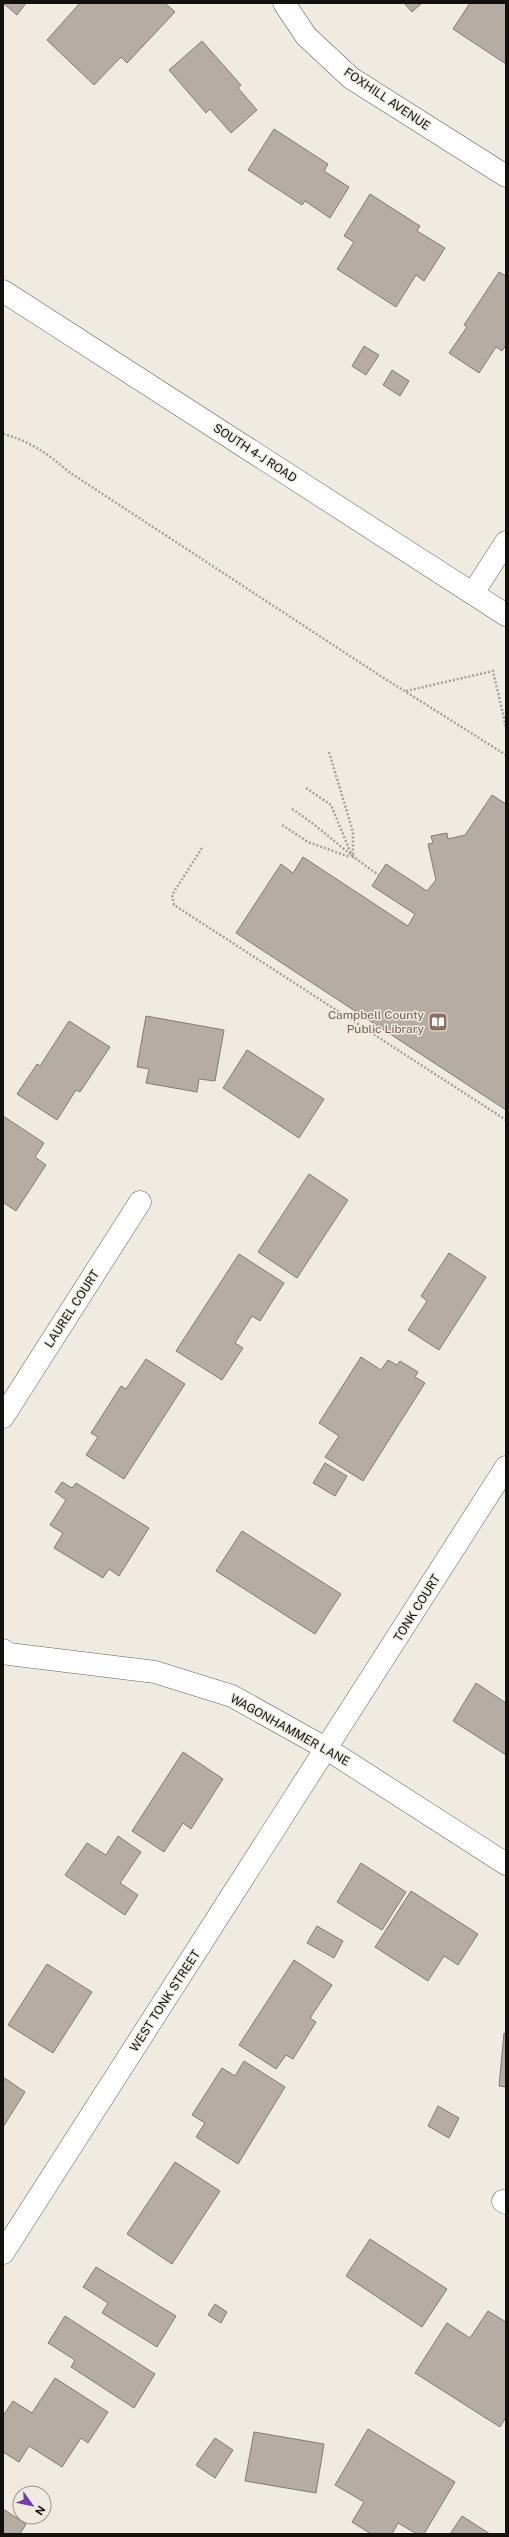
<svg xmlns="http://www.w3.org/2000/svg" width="509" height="2537" font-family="'Public Sans',sans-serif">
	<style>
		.building { fill: #b5aca4; stroke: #837a73 }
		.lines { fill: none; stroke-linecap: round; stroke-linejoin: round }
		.minor-casing { stroke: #646157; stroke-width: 23 }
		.secondary-casing { stroke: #646157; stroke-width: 23 }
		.path { stroke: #a5a299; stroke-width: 2.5; stroke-dasharray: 2 2; stroke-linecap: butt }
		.minor { stroke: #fff; stroke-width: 22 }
		.secondary { stroke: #fff; stroke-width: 22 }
		.labels { text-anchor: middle; stroke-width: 3; stroke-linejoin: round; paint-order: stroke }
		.street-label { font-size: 12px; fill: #12110d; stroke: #efebe0 }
		.education-label { font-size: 12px; fill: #785e54; stroke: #efebe0; text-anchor: end }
	</style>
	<rect width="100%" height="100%" fill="#efebe0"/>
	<path class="building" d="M3 3H26L17 15Z
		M80 3H165L175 12 127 63 121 57 94 85 47 40Z
		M404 3H422L412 12Z
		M470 3H506V64L453 29Z
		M202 41 241 85 238 88 257 110 231 133 210 109 206 113 169 70Z
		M274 129 328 164 324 171 349 187 330 218 305 201 302 205 248 170Z
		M370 194 420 226 417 231 445 248 424 281 416 275 396 307 337 269 354 242 344 236Z
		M499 272 506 276V345L502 351 496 347 479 373 449 353 467 327 464 325Z
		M364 346 379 355 366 375 352 366Z
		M392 370 409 381 400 396 383 385Z
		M492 795 506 804V1110L236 933 281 864 293 873 303 857 408 926 415 914 372 886 386 864 427 891 436 880 428 844 433 843 431 836 447 833 448 839 465 835Z
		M146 1016 224 1030 215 1081 199 1079 197 1092 146 1083 149 1069 137 1067Z
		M69 1021 110 1047 80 1092 76 1090 57 1120 17 1094 37 1064 40 1066Z
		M247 1050 324 1099 299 1138 223 1088Z
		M3 1116 44 1143 35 1157 46 1165 16 1211 4 1203 3 1205Z
		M309 1174 348 1200 297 1278 258 1252Z
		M449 1253 486 1277 439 1350 408 1330 427 1301 421 1296Z
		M239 1254 284 1283 260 1321 252 1316 235 1343 243 1348 222 1380 176 1351Z
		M361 1357 381 1370 388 1360 397 1365 400 1361 418 1372 415 1377 425 1383 363 1481 325 1457 339 1436 319 1423Z
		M146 1359 185 1384 124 1479 86 1455 98 1437 91 1433 121 1386 126 1389Z
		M325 1463 347 1476 335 1496 313 1483Z
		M62 1482 72 1488 76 1483 149 1528 119 1576 109 1569 103 1578 54 1548 63 1533 50 1525 66 1500 55 1492Z
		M242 1531 341 1594 315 1634 216 1571Z
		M476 1683 506 1703V1755L453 1721Z
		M183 1752 223 1779 191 1829 183 1823 164 1852 132 1831Z
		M118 1836 141 1852 120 1883 138 1895 125 1915 65 1875 87 1843 106 1855Z
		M361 1863 406 1892 382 1930 337 1902Z
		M411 1891 478 1934 458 1965 444 1956 428 1981 375 1947Z
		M317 1926 343 1941 334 1958 307 1943Z
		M294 1960 332 1985 310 2018 316 2022 293 2059 286 2055 276 2069 239 2045Z
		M47 1964 92 1992 53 2053 8 2025Z
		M504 2033 506 2034V2087L499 2086Z
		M244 2061 285 2087 238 2164 196 2137 205 2123 192 2115 222 2068 235 2076Z
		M3 2077 25 2092 3 2127Z
		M438 2106 459 2118 449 2138 428 2126Z
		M175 2162 220 2191 172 2264 127 2234Z
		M370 2239 447 2289 422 2327 346 2276Z
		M96 2267 176 2316 157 2347 102 2313 108 2303 83 2287Z
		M215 2304 227 2312 221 2323 208 2315Z
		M488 2311 506 2322V2417L500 2427 415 2373 447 2323 470 2338Z
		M65 2316 155 2374 134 2408 71 2367 75 2360 48 2343Z
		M55 2378 108 2412 88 2443 81 2438 62 2467 29 2446 19 2462 3 2452V2416L13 2401 32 2413Z
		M368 2429 455 2482 424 2534H417L398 2523 392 2534H371L352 2522 364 2502 335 2485Z
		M254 2432 324 2444 316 2493 245 2481Z
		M215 2438 233 2450 215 2478 196 2465Z
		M3 2509 26 2524 20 2534H3Z
		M462 2516 490 2534H450Z"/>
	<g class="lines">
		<defs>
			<path id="minor" d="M284 3 306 36 351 78 506 176
				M473 593 506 542
				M3 1417 140 1202
				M3 1650 9 1654 155 1672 232 1696 327 1749 506 1864
				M503 2201 506 2203
				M3 2253 506 1467"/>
			<path id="secondary" d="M3 291 506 615"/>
		</defs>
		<use href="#minor" class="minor-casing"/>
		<use href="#secondary" class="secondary-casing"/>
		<path class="path" d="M3 434C30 441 48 454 69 472L379 675 506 755
			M406 691 493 671 506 727
			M329 752 353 832V858
			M306 788 331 805 352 856
			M292 809C323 829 348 855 379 875
			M282 825 308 842 350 857
			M202 848 172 895 174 905 506 1120"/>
		<use href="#minor" class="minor"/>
		<use href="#secondary" class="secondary"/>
	</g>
	<defs>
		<symbol id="library-square" viewBox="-11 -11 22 22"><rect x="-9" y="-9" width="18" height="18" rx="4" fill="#8d6e63" stroke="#efebe0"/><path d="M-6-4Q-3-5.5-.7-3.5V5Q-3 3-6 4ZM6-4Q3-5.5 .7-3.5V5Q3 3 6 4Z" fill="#fff"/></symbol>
	</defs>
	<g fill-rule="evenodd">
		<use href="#library-square" x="427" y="1011" width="22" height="22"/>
	</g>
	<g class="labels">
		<g class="street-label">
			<text transform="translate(387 99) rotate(34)" y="4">FOXHILL AVENUE</text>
			<text transform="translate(255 453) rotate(33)" y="4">SOUTH 4-J ROAD</text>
			<text transform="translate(72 1309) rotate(-57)" y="4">LAUREL COURT</text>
			<text transform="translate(417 1608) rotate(-58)" y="4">TONK COURT</text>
			<text transform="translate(290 1730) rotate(29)" y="4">WAGONHAMMER LANE</text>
			<text transform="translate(165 2001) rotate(-57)" y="4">WEST TONK STREET</text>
		</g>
		<g class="education-label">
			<text x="424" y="1019">Campbell County<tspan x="424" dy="14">Public Library</tspan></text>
		</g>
	</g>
	<rect width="509" height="2537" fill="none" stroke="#12110d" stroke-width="8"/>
	<g transform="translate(32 2505) rotate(123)"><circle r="19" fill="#efebe0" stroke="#97948c"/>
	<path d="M0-3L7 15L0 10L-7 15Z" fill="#6f3cb3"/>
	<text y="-6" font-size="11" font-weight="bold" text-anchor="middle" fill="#12110d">N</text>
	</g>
</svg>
